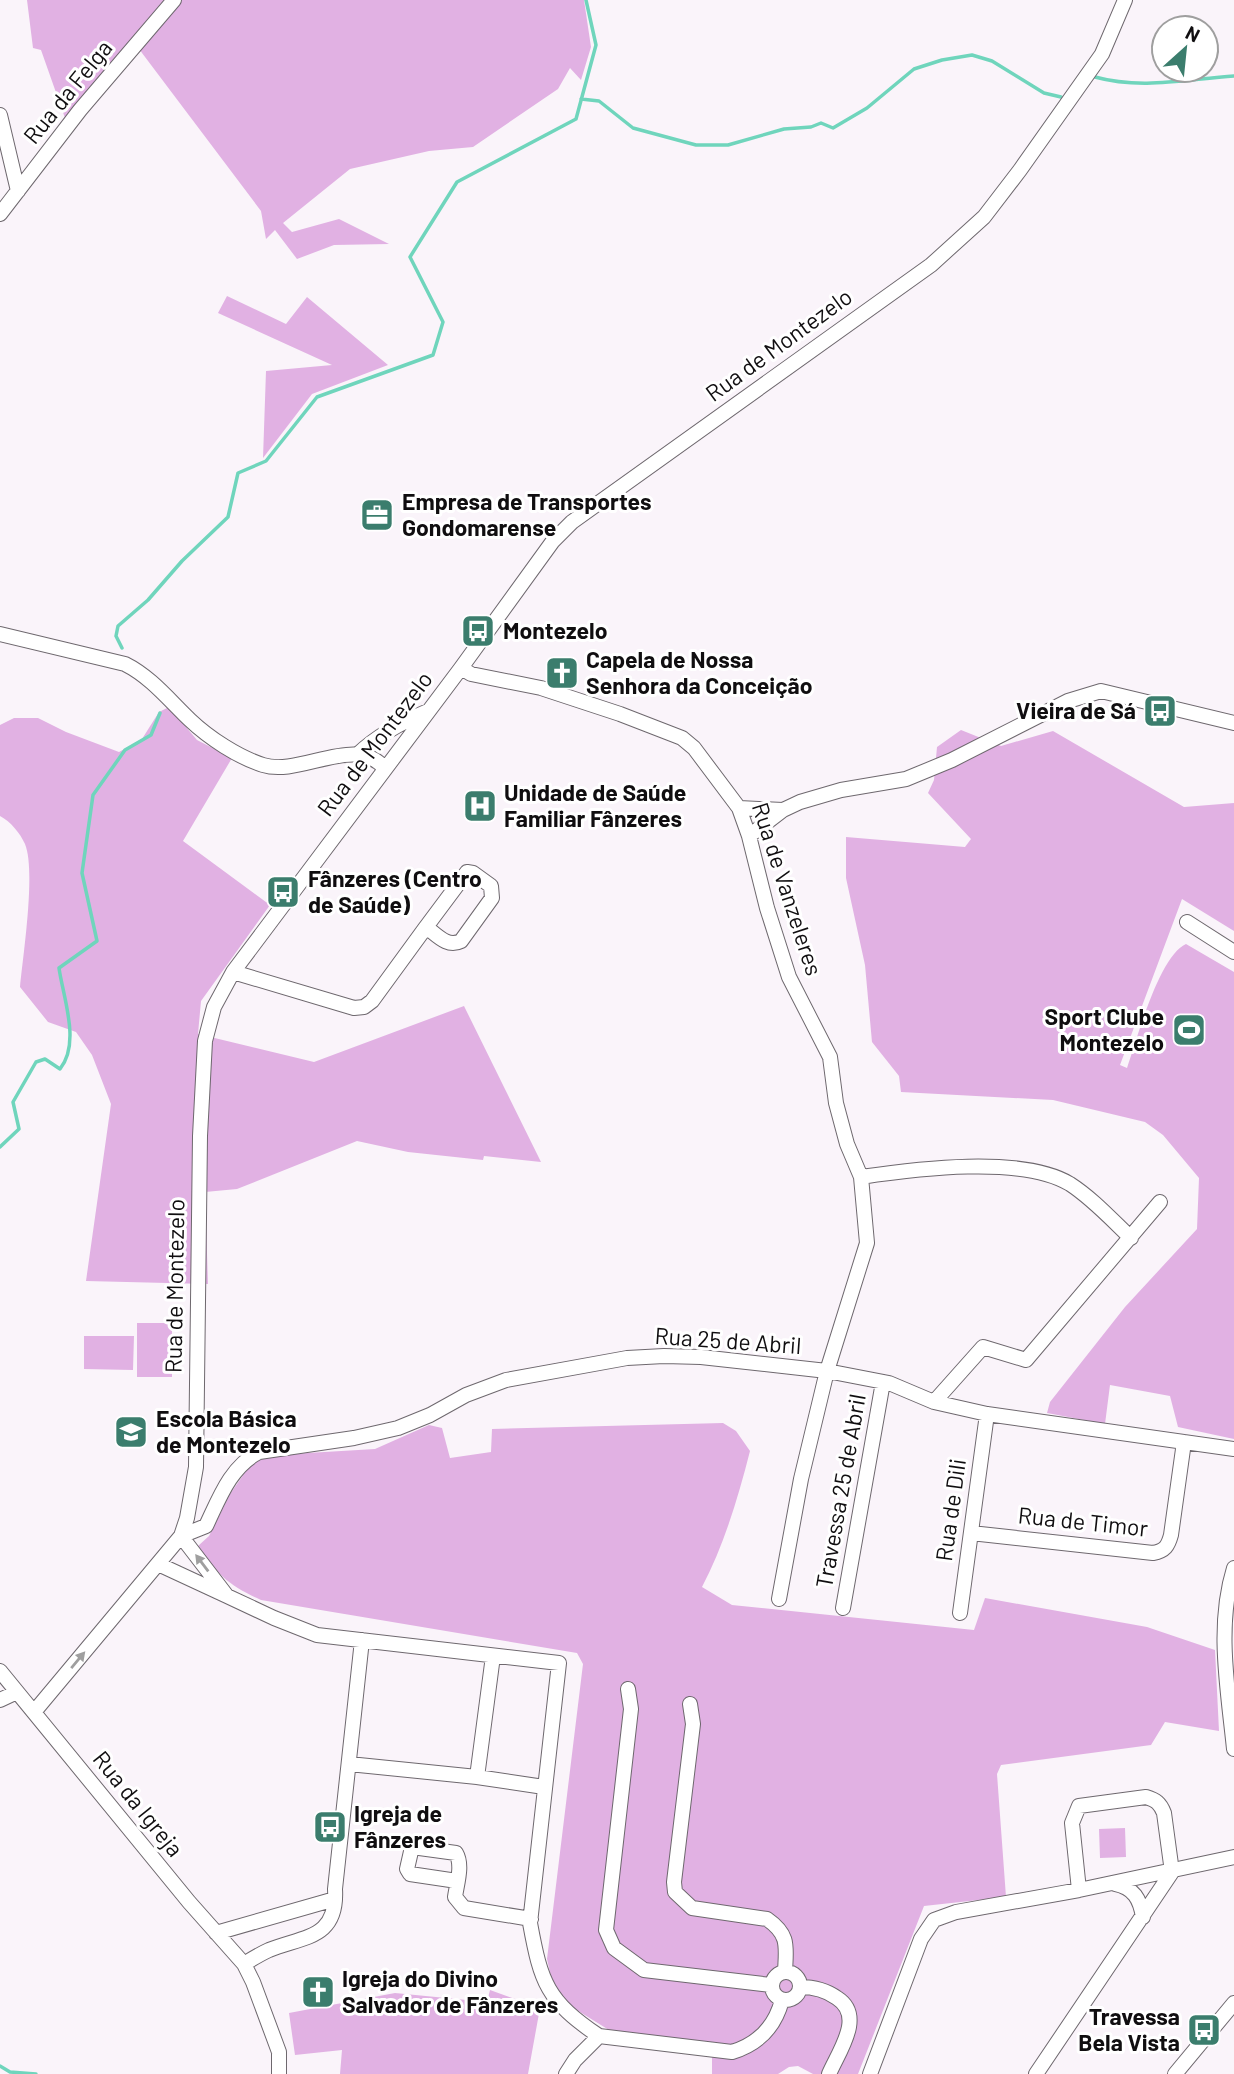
<svg xmlns="http://www.w3.org/2000/svg" width="1234" height="2074" font-family="Barlow,sans-serif">
	<style>
		.green { fill: #e1b1e3 }
		.lines { fill: none; stroke-linecap: round; stroke-linejoin: round }
		.stream { stroke: #6fd5bc; stroke-width: 3.5 }
		.minor-casing { stroke: #6e686e; stroke-width: 16 }
		.minor { stroke: #fff; stroke-width: 14 }
		.oneway { fill: #9f9f9f }
		.labels { text-anchor: middle; stroke-width: 6; stroke-linejoin: round; paint-order: stroke }
		.street-label { font-size: 23px; fill: #100e10; stroke: #fff }
		.poi-label { font-size: 23px; font-weight: bold; fill: #100e10; stroke: #fff; text-anchor: start }
	</style>
	<rect width="100%" height="100%" fill="#faf4fa"/>
	<path class="green" d="M27 0H584L591 47 581 80 570 68 558 89 473 147 429 151 350 169 283 223 292 232 339 219 389 244 334 245 297 259 275 230 266 239 261 211 139 49 128 45 65 118 41 50 33 48Z
		M227 296 286 324 307 297 388 365 312 394 263 458 266 371 332 365 218 313Z
		M169 707 197 740 232 758 183 841 270 905 201 1001 198 1034 314 1062 464 1006 541 1162 484 1156 483 1160 408 1152 357 1141 237 1189 205 1192 208 1284 86 1281 111 1104 92 1055 76 1032 48 1022 20 987C23 955 36 871 25 844 20 833 11 822 0 816V725L14 718H38L66 732 119 752 142 739 159 712Z
		M961 730 1001 746 1053 731 1184 807 1234 803V931L1182 899 1120 1065 1127 1068C1137 1039 1159 956 1186 944L1234 972V1439L1178 1427 1170 1396 1110 1385 1105 1424 1047 1413 1050 1402 1125 1307 1197 1229 1199 1178 1163 1135 1145 1122 1053 1100 901 1092 899 1076 872 1042 865 965 846 878V837L965 847 971 839 928 793 934 780 937 747Z
		M137 1323H172V1377H137Z
		M84 1336H134L133 1370 84 1369Z
		M723 1423 736 1431 750 1451C738 1498 724 1545 702 1587L732 1605 974 1630 985 1598 1147 1627 1215 1650 1219 1731 1165 1722 1151 1745 1001 1765 997 1774 1006 1897 924 1906 858 2074H813L798 2066 789 2067 778 2074H712V2046L609 2030 575 2009 563 1998 551 1977 547 1959 583 1664 577 1653 261 1600C230 1586 217 1575 198 1546L209 1536 230 1494 253 1461 274 1455 375 1449 429 1425 442 1428 450 1458 491 1452 492 1429Z
		M1125 1828 1126 1857 1100 1858 1099 1829Z
		M490 1990 540 2008 528 2074H340L342 2050 295 2055 289 2013 395 1993 487 2002Z"/>
	<g class="lines">
		<path class="stream" d="M1095 77C1142 90 1187 79 1234 76
			M581 99 599 101 633 128 696 145H728L784 129 811 127 821 123 833 128 867 108 914 69 942 60 972 55 992 61 1044 93 1061 97
			M122 648 116 636 118 626 148 600 182 561 228 517 238 473 266 461 317 397 433 355 443 322 410 257 457 182 576 119 596 45 586 0
			M0 1147 19 1129 13 1102 36 1062 45 1059 60 1069C81 1043 63 997 59 968L97 941 82 873 93 795 125 750 151 735 160 713
			M0 2066 10 2072 36 2074"/>
		<defs>
			<path id="minor" d="M0 115 18 191
				M0 214 80 110 174 0
				M0 634 125 664C151 677 169 700 190 720 209 738 238 757 263 765 300 777 357 733 385 769
				M461 668 471 674 541 688 620 714 682 738 694 748 739 808 749 836 767 908 789 977 830 1057 836 1103 847 1144 861 1177 867 1243 827 1371 801 1479 779 1599
				M358 754C378 735 402 722 428 711
				M739 808 783 810
				M749 836 783 810 800 802 841 790 906 779 952 760 1068 701 1101 691 1234 723
				M467 872 473 873 491 886 492 898 461 941C447 948 437 935 426 927Z
				M1187 922 1234 952
				M233 972 354 1008 364 1007 372 1001 426 927
				M861 1177C915 1169 1022 1155 1070 1184 1093 1199 1111 1219 1131 1238
				M934 1402 983 1347 1026 1360 1160 1202
				M971 1533 1153 1553C1165 1551 1168 1546 1171 1535L1184 1442
				M181 1536 206 1526C219 1499 230 1467 259 1452L354 1438 398 1428 430 1415 466 1395 506 1380 627 1358 664 1356 701 1357 827 1371 889 1383 934 1402 987 1414 1234 1449
				M158 1564 227 1596 181 1536
				M1234 1568C1216 1626 1228 1689 1234 1749
				M227 1596 274 1618 317 1635 559 1663 530 1923C541 1983 547 2001 599 2036L732 2052C758 2044 775 2027 782 2000
				M843 1608 883 1382
				M960 1613 987 1414
				M0 1671 189 1902 244 1964 253 1982 279 2052V2074
				M628 1689 631 1709 606 1930 614 1948 644 1970 771 1985
				M0 1700 17 1692
				M690 1704 693 1724 674 1882 675 1892 692 1908 767 1919C790 1935 786 1947 785 1972
				M34 1712 181 1536 187 1518 196 1467 200 1136 205 1041 214 1007 233 972 461 668 553 541 572 522 931 265 984 217 1020 170 1102 54 1125 0
				M349 1764 477 1777 544 1787
				M477 1777 493 1656
				M457 1881 410 1874 407 1869 412 1847 456 1853C463 1865 457 1883 455 1897L464 1908 531 1919
				M1115 1884C1134 1888 1140 1899 1143 1917
				M216 1933 335 1899
				M244 1964C252 1959 260 1954 269 1950 304 1936 338 1939 335 1889L362 1640
				M772 1986a14 14 0 1 1 28 0a14 14 0 1 1-28 0Z
				M800 1987C814 1987 826 1990 837 1998 865 2016 839 2051 829 2074
				M566 2074 575 2060 599 2036
				M870 2074 921 1939 934 1920 956 1912 1079 1890 1234 1857
				M1036 2074 1172 1872 1164 1813C1160 1803 1156 1800 1146 1797L1079 1806 1072 1823 1079 1890
				M1175 2074 1234 2003"/>
		</defs>
		<use href="#minor" class="minor-casing"/>
		<use href="#minor" class="minor"/>
	</g>
	<defs><path id="oneway-solid" d="M-6-.8H1V-3.2L6.5 0L1 3.2V.8H-6Z" transform="scale(1.75)"/></defs>
	<g class="oneway">
		<use href="#oneway-solid" transform="translate(202 1563) rotate(-127)"/>
		<use href="#oneway-solid" transform="translate(78 1660) rotate(-50)"/>
	</g>
	<defs>
		<symbol id="office-square" viewBox="-11 -11 22 22"><rect x="-9" y="-9" width="18" height="18" rx="4" fill="#3b7d6d" stroke="#fff"/><path d="M-6-3h4V-5.5h4V-3h4V5H-6ZM-1-4.5V-3h2v-1.5ZM-6 0V1H6V0Z" fill="#fff"/></symbol>
		<symbol id="bus-square" viewBox="-11 -11 22 22"><rect x="-9" y="-9" width="18" height="18" rx="4" fill="#3b7d6d" stroke="#fff"/><path d="M-5-6H5V4H4V6H2V4H-2V6H-4V4H-5ZM-3.5-4V0h7V-4ZM-3.5 1.2v1.5H-2V1.2ZM2 1.2v1.5H3.5V1.2Z" fill="#fff"/></symbol>
		<symbol id="church-square" viewBox="-11 -11 22 22"><rect x="-9" y="-9" width="18" height="18" rx="4" fill="#3b7d6d" stroke="#fff"/><path d="M-1.2-6h2.4v3.5h3.3v2.4h-3.3V6h-2.4V-.1h-3.3v-2.4h3.3Z" fill="#fff"/></symbol>
		<symbol id="hospital-square" viewBox="-11 -11 22 22"><rect x="-9" y="-9" width="18" height="18" rx="4" fill="#3b7d6d" stroke="#fff"/><path d="M-5-5h3v3.5h4V-5h3V5h-3V1.5h-4V5h-3Z" fill="#fff"/></symbol>
		<symbol id="stadium-square" viewBox="-11 -11 22 22"><rect x="-9" y="-9" width="18" height="18" rx="4" fill="#3b7d6d" stroke="#fff"/><path d="M0-5a6.5 5 0 1 0 0 10a6.5 5 0 1 0 0-10ZM-3.5-1.8h7v3.6h-7Z" fill="#fff"/></symbol>
		<symbol id="school-square" viewBox="-11 -11 22 22"><rect x="-9" y="-9" width="18" height="18" rx="4" fill="#3b7d6d" stroke="#fff"/><path d="M0-5L7-2L0 1L-7-2ZM-4 1L0 2.5L4 1V4Q0 6-4 4Z" fill="#fff"/></symbol>
	</defs>
	<g fill-rule="evenodd">
		<use href="#office-square" x="358" y="496" width="38" height="38"/>
		<use href="#bus-square" x="459" y="612" width="38" height="38"/>
		<use href="#church-square" x="543" y="654" width="38" height="38"/>
		<use href="#bus-square" x="1141" y="692" width="38" height="38"/>
		<use href="#hospital-square" x="461" y="787" width="38" height="38"/>
		<use href="#bus-square" x="264" y="873" width="38" height="38"/>
		<use href="#stadium-square" x="1170" y="1011" width="38" height="38"/>
		<use href="#school-square" x="112" y="1413" width="38" height="38"/>
		<use href="#bus-square" x="311" y="1808" width="38" height="38"/>
		<use href="#church-square" x="299" y="1973" width="38" height="38"/>
		<use href="#bus-square" x="1185" y="2011" width="38" height="38"/>
	</g>
	<g class="labels">
		<g class="street-label">
			<text transform="translate(68 92) rotate(-51)" y="8">Rua da Felga</text>
			<text transform="translate(779 345) rotate(-36)" y="8">Rua de Montezelo</text>
			<text transform="translate(375 744) rotate(-53)" y="8">Rua de Montezelo</text>
			<text transform="translate(787 889) rotate(72)" y="8">Rua de Vanzeleres</text>
			<text transform="translate(175 1286) rotate(-89)" y="8">Rua de Montezelo</text>
			<text transform="translate(728 1341) rotate(4)" y="8">Rua 25 de Abril</text>
			<text transform="translate(841 1491) rotate(-80)" y="8">Travessa 25 de Abril</text>
			<text transform="translate(951 1510) rotate(-82)" y="8">Rua de Dili</text>
			<text transform="translate(1083 1522) rotate(6)" y="8">Rua de Timor</text>
			<text transform="translate(138 1804) rotate(51)" y="8">Rua da Igreja</text>
		</g>
		<g class="poi-label">
			<text x="402" y="510">Empresa de Transportes<tspan x="402" dy="26">Gondomarense</tspan></text>
			<text x="503" y="639">Montezelo</text>
			<text x="586" y="668">Capela de Nossa<tspan x="586" dy="26">Senhora da Conceição</tspan></text>
			<text x="1136" y="719" text-anchor="end">Vieira de Sá</text>
			<text x="504" y="801">Unidade de Saúde<tspan x="504" dy="26">Familiar Fânzeres</tspan></text>
			<text x="308" y="887">Fânzeres (Centro<tspan x="308" dy="26">de Saúde)</tspan></text>
			<text x="1164" y="1025" text-anchor="end">Sport Clube<tspan x="1164" dy="26">Montezelo</tspan></text>
			<text x="156" y="1427">Escola Básica<tspan x="156" dy="26">de Montezelo</tspan></text>
			<text x="354" y="1822">Igreja de<tspan x="354" dy="26">Fânzeres</tspan></text>
			<text x="342" y="1987">Igreja do Divino<tspan x="342" dy="26">Salvador de Fânzeres</tspan></text>
			<text x="1180" y="2025" text-anchor="end">Travessa<tspan x="1180" dy="26">Bela Vista</tspan></text>
		</g>
	</g>
	<g transform="translate(1185 49) rotate(27)"><circle r="33" fill="#ffffff" stroke="#9f9f9f" stroke-width="2"/>
	<path d="M0-5L12 26L0 18L-12 26Z" fill="#3b7d6d"/>
	<text y="-10" font-size="19" font-weight="bold" text-anchor="middle" fill="#100e10">N</text>
	</g>
</svg>
